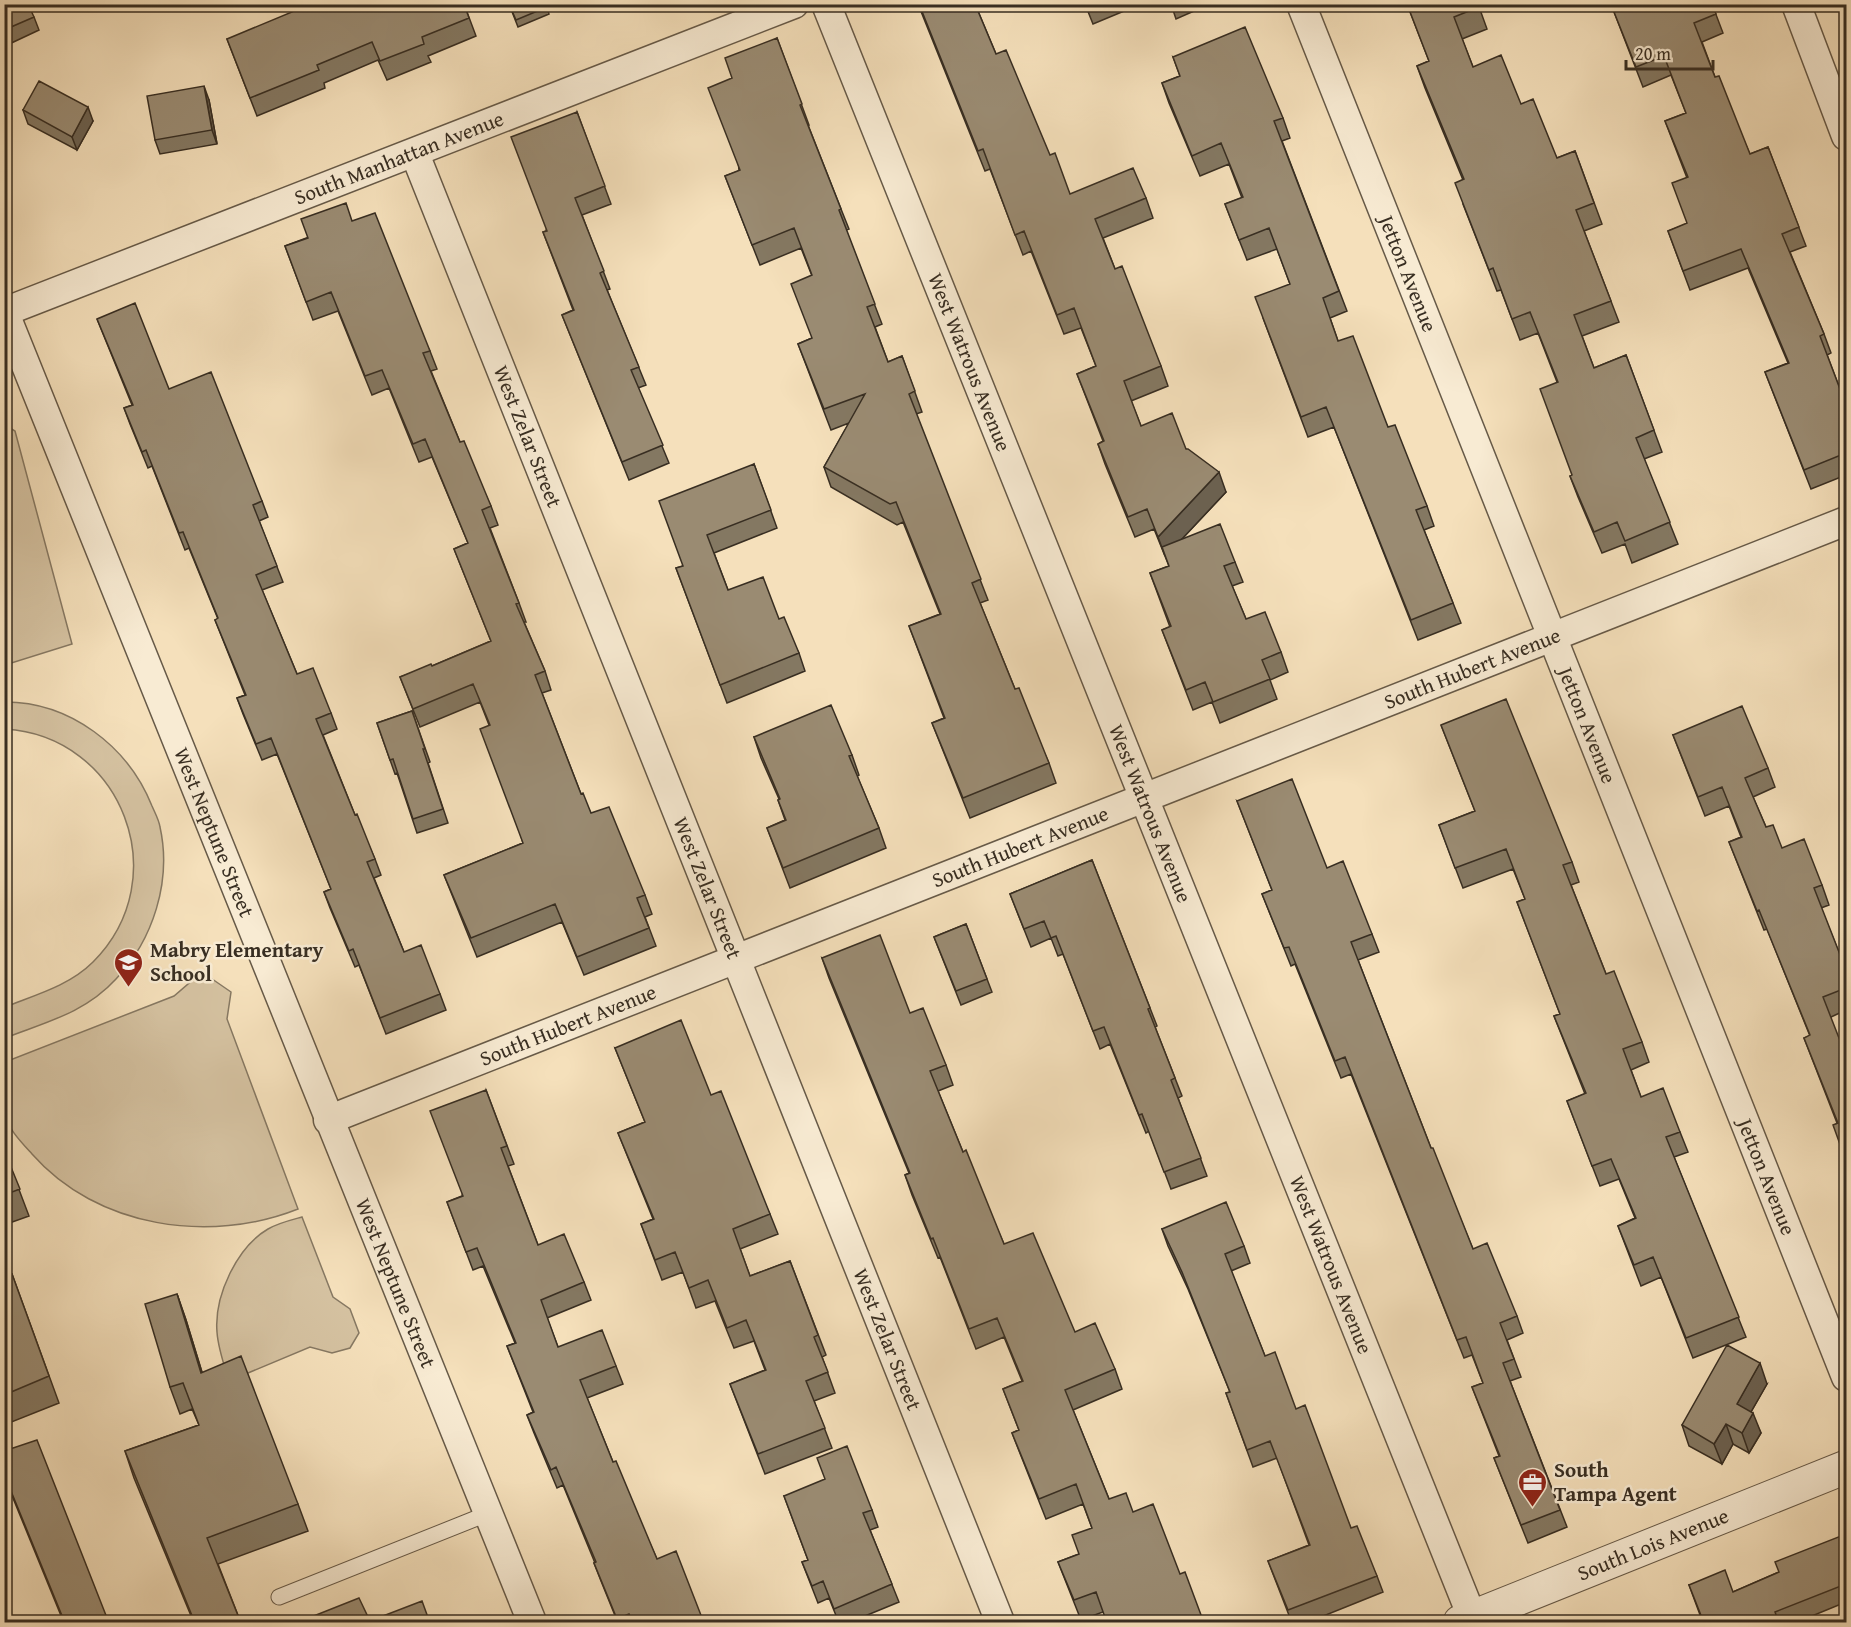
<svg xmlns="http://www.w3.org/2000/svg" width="1851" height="1627" font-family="'Gentium Book Plus',serif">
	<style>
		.green { fill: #d5c2a1; stroke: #867862; stroke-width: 1.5 }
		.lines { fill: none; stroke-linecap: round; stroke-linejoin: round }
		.service-casing { stroke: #675a48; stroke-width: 17 }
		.minor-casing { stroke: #675a48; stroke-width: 31 }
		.tertiary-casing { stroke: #675a48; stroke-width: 35 }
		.service { stroke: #f8ebd3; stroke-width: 15 }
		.minor { stroke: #f8ebd3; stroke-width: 28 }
		.tertiary { stroke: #f8ebd3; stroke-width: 33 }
		.wall { fill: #847862; stroke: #382e22; stroke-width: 1.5 }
		.shaded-wall { fill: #6c6150; stroke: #382e22; stroke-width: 1.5 }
		.building { fill: #9a8b72; stroke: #382e22; stroke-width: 1.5 }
		.labels { text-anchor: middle; stroke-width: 5; stroke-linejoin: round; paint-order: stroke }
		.street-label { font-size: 21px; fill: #382e22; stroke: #f8ebd3 }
		.poi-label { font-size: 21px; font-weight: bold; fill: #382e22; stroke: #f8ebd3; text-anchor: start }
	</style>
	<rect width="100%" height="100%" fill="#f5e0bb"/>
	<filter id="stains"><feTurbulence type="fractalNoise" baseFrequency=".00333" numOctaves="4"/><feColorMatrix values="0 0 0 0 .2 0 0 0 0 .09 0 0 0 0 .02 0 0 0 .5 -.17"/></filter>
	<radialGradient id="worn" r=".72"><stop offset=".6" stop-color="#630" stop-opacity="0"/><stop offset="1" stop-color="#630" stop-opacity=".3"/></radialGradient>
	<path class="green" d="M5 425 15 431 72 644 5 665Z
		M5 702C70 702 128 746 152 806 155 813 159 820 160 827 172 881 153 940 116 979 85 1013 46 1022 5 1038V1007C35 995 69 986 93 962 177 878 122 736 5 729Z
		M202 972 231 992 227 1019 298 1209C210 1244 97 1228 32 1154 22 1143 7 1128 4 1112 2 1097 4 1078 5 1062L174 996Z
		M302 1217 333 1297 350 1309 359 1333 350 1348 332 1353 310 1347 229 1381C224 1365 218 1348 217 1332 214 1296 237 1247 268 1229 278 1223 291 1220 302 1217Z"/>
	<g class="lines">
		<defs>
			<path id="service" d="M279 1597 487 1514"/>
			<g id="minor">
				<path id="s1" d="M826 4 1474 1622"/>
				<path id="s2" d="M1301 4 1846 1377"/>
				<path d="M1796 4 1846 136"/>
				<path id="s3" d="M415 154 1000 1622"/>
				<path id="s4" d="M4 311 532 1622"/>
				<path id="s5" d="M4 312 794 4"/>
				<path id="s6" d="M328 1120 1846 521"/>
			</g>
			<g id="tertiary">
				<path id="s7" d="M1460 1622 1846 1467"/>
			</g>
		</defs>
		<use href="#service" class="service-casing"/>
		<use href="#minor" class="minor-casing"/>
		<use href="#tertiary" class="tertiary-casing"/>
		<use href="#service" class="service"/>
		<use href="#minor" class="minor"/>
		<use href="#tertiary" class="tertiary"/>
	</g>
	<path class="wall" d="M4 4 34 17 39 30 5 46Z
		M464 4 476 36 428 56 431 62 387 80 378 60 324 83 325 88 257 116 227 39Z
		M509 4H546L549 14 518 27Z
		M918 4H975L996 54 1070 194 1146 198 1153 218 1103 238 1115 269 1161 366 1168 386 1131 401 1141 426 1186 449 1226 492 1181 540 1235 562 1243 582 1232 586 1246 619 1281 652 1288 672 1270 680 1277 699 1220 723 1212 702 1193 710 1162 630 1170 627 1150 573 1169 566 1154 529 1135 537 1105 464 1098 444 1103 441 1077 374 1096 366 1081 328 1064 334 1031 251 1023 255 990 169 985 171Z
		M1085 4H1141L1093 24Z
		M1171 4H1210L1176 19Z
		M1407 4H1478L1487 29 1462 39 1473 67 1521 104 1557 158 1575 151 1602 224 1584 231 1619 322 1582 336 1594 368 1626 355 1662 452 1644 459 1678 544 1632 563 1625 544 1602 553 1578 497 1570 476 1572 475 1557 382 1538 333 1520 340 1501 290 1497 291 1463 204V180L1425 88 1417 66 1429 61Z
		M1712 4 1723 33 1702 42 1715 77 1750 154 1768 147 1806 246 1790 252 1824 334 1831 353 1827 355 1846 405V475L1811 489 1765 372 1788 363 1748 268 1690 290 1668 231 1687 224V178L1665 121 1686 113 1671 75 1643 87 1614 12Z
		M777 38 809 125H808L841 209 849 229 846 230 882 324 875 327 888 362 902 356 922 412 916 414 988 600 980 603 1015 689 1049 763 1056 783 970 818 932 723 944 718 909 626 940 614 903 522 897 525 831 487 824 467 849 423 831 430 798 344 812 338V276L801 248 760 265 725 176 739 171 732 78Z
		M1173 57 1283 118 1290 138 1282 141 1347 311 1330 318 1338 341 1388 427 1427 506 1434 526 1424 530 1461 623 1418 640 1334 427 1308 437 1263 318 1290 284 1277 249 1247 260 1225 204 1242 198 1229 164 1200 176 1169 103 1162 83 1180 76Z
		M209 100 217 144 160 154 155 140Z
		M23 110 93 121 77 150 28 124Z
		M577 112 611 204 582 215 610 289 607 290 646 385 638 388 669 463 629 480 562 315 573 310 543 232 546 231Z
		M352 221 430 351 437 369 431 371 460 442 491 506 498 525 490 528 519 603 526 622H524L545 671 551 690 542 693 581 794 591 813 645 895 652 914 645 917 656 946 584 975 562 922 477 957 444 875 523 843 489 725 480 702 420 727 400 677 432 666 491 641 454 549 468 543 432 457 419 462 389 388 372 395 338 311 313 320 285 246Z
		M97 319 169 389 262 501 268 517 259 521 283 582 262 590 297 674 331 713 337 729 323 735 355 815 375 859 381 875 374 878 404 952 440 994 446 1010 386 1034 359 965 355 967 330 908 324 892 331 889 277 754 262 760 243 714 237 698 245 695 215 620 218 619 189 548 185 550 152 466 148 468 130 424 124 408 132 405Z
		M754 464 777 528 714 553 728 590 779 619 799 653 805 671 727 703 676 568 683 566Z
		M412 711 430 762 428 763 448 823 417 833 397 773 395 774 377 723Z
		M1441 725 1572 862 1579 882 1571 885 1606 974 1642 1042 1649 1062 1631 1070 1641 1097 1680 1132 1688 1152 1674 1157 1746 1337 1693 1358 1661 1277 1641 1286 1618 1226 1635 1218 1619 1179 1600 1186 1567 1101 1585 1094 1554 1016 1560 1014 1517 902 1525 899 1513 869 1463 888 1439 825 1475 811Z
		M1673 735 1768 768 1775 787 1753 797 1766 827 1782 848 1822 885 1829 905 1821 908 1846 970V1010L1831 1017 1837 1123 1804 1038 1810 1036 1767 929 1764 930 1729 842 1741 837 1729 806 1705 816Z
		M754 737 852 755 859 775 857 776 879 828 886 848 790 888 767 828 785 820 778 800 779 799 761 758Z
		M1237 801 1327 868 1372 934 1379 952 1358 960 1431 1148 1473 1249 1517 1316 1523 1333 1507 1340 1521 1377 1510 1381 1567 1527 1528 1543 1494 1458 1499 1456 1472 1387 1483 1383 1472 1355 1464 1358 1351 1074 1341 1078 1295 964 1291 966 1262 894 1272 890Z
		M1092 860 1150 1008 1157 1026 1155 1027 1182 1096 1178 1098 1207 1176 1171 1189 1149 1131 1146 1133 1110 1044 1100 1049 1063 954 1058 956 1051 938 1031 947 1010 894Z
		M966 924 992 992 961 1005 934 937Z
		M822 958 910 1013 946 1065 953 1085 938 1091 963 1152 1004 1244 1075 1332 1115 1369 1122 1389 1073 1410 1109 1499 1103 1612 1081 1620 1058 1562 1079 1554 1092 1528 1083 1504 1046 1519 1012 1433 1019 1430 1003 1389 1022 1381 1004 1337 976 1349 940 1257 938 1258 912 1195 905 1175 909 1173 829 978Z
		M615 1048 711 1095 770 1214 778 1234 740 1249 750 1276 790 1261 826 1355 822 1357 835 1393 814 1401 832 1448 765 1474 730 1384 765 1370 754 1341 734 1348 715 1301 696 1308 683 1272 662 1280 641 1224 653 1219 618 1133 645 1122Z
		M486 1090 514 1164 508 1166 538 1245 584 1282 591 1300 547 1318 558 1347 616 1366 623 1384 587 1398 613 1462 657 1559 704 1623H618L601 1581 594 1563H595L563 1485 557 1488 534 1433 527 1415 533 1412 507 1346 515 1343 483 1266 473 1270 447 1202 462 1196Z
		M4 1150 29 1216 4 1225Z
		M1162 1229 1244 1246 1250 1263 1231 1271 1265 1356 1296 1409 1351 1528 1377 1576 1383 1592 1306 1623H1292L1268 1561 1309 1545 1277 1458 1253 1467 1226 1393 1230 1392 1188 1289 1168 1246Z
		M12 1274 59 1403 4 1425V1277Z
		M177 1294 186 1320 202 1372 298 1504 308 1531 218 1564 241 1623H194L134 1478 125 1451 199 1425 192 1409 180 1414 170 1387Z
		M1767 1384 1751 1412 1761 1433 1749 1453 1733 1444 1722 1464 1689 1446 1682 1425Z
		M4 1451 109 1623H64L4 1476Z
		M784 1496 872 1510 878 1527 870 1530 899 1602 848 1623H839L829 1598 818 1603 802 1562 808 1560Z
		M1846 1534V1602L1795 1623H1703L1689 1585 1733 1592 1779 1572Z"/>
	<path class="shaded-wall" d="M204 86 209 100 217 144 212 130Z
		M88 107 93 121 77 150 72 137Z
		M1219 472 1226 492 1166 556 1162 547 1165 556 1158 537Z
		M177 1294 186 1320 210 1399 201 1373Z
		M1760 1363 1767 1384 1744 1424 1737 1404Z
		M1753 1413 1761 1433 1749 1453 1742 1433Z
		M1726 1424 1733 1444 1722 1464 1714 1444Z"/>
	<path class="building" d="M4 4H28L34 17 4 30Z
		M311 4H464L469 18 422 37 424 44 380 61 372 42 317 65 319 70 250 98 227 39Z
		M509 4H546L547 7 516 20Z
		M919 4H975L996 54 1006 50 1050 155 1055 153 1070 194 1133 168 1146 198 1095 219 1115 269 1122 266 1161 366 1124 381 1141 426 1172 413 1186 449H1188L1219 472 1158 537 1147 509 1128 517 1098 444 1104 441 1077 374 1096 366 1074 308 1057 315 1024 231 1015 235 983 149 978 151Z
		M1407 4H1478L1479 7 1454 17 1473 67 1501 55 1521 104 1533 99 1557 158 1575 151 1594 203 1576 210 1611 301 1574 315 1594 368 1626 355 1654 430 1636 438 1670 522 1625 541 1617 522 1594 532 1570 476 1572 475 1540 389 1558 382 1530 312 1512 319 1493 268 1489 270 1455 183 1464 179 1417 66 1429 61Z
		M1633 4H1712L1716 14 1694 23 1715 77 1719 76 1750 154 1768 147 1799 227 1782 234 1824 334 1820 336 1846 405V453L1804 470 1765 372 1789 363 1741 249 1683 271 1668 231 1687 223 1672 183 1688 177 1665 121 1686 113 1664 56 1636 67 1614 12Z
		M1245 27 1283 118 1274 121 1339 291 1323 298 1338 341 1353 336 1388 427 1395 425 1427 506 1416 510 1453 603 1411 620 1326 407 1301 417 1255 297 1290 284 1269 228 1239 240 1225 204 1243 197 1221 143 1192 156 1162 83 1180 76 1173 57Z
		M777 38 802 104 800 105 841 209 839 210 875 304 867 307 888 362 902 356 915 391 909 394 981 579 972 583 1015 689 1019 688 1049 763 963 798 932 723 945 718 909 626 941 614 896 502 890 504 824 467 865 394 824 409 798 344 812 338 791 284 812 275 794 228 752 245 725 176 740 170 708 88 732 78 725 58Z
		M39 81 88 107 72 137 23 110Z
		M204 86 212 130 155 140 147 96Z
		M577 112 605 186 575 198 604 271 600 273 639 367 631 370 663 445 622 462 562 315 574 310 543 232 547 231 511 137Z
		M346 203 352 221 375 213 430 351 423 353 460 442 464 441 491 506 482 510 519 603 516 604 545 671 535 675 581 794 583 793 591 813 609 807 645 895 637 898 649 928 577 957 555 904 471 938 444 875 523 843 480 729 490 725 473 684 413 709 400 677 431 664 432 666 491 641 454 549 468 543 425 439 413 444 382 370 365 376 331 292 306 302 285 246 308 238 301 219Z
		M135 303 169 389 211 372 262 501 253 505 277 566 256 575 297 674 313 668 331 713 316 719 355 815 357 814 375 859 367 862 404 952 421 945 440 994 380 1018 353 949 349 951 324 892 331 889 271 738 256 744 237 698 246 695 215 620 218 618 183 532 179 533 146 450 142 452 124 408 133 405 97 319Z
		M754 464 771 510 707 535 728 590 763 577 779 619 784 617 799 653 720 685 676 568 683 566 659 501Z
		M1220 524 1235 562 1224 566 1246 619 1265 612 1281 652 1262 660 1270 679 1213 702 1205 682 1186 690 1162 630 1171 626 1150 573 1169 566 1162 547Z
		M1506 699 1572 862 1563 865 1606 974 1614 971 1642 1042 1623 1049 1641 1097 1663 1088 1680 1132 1666 1137 1739 1317 1686 1338 1653 1257 1634 1265 1618 1226 1636 1218 1611 1159 1592 1166 1567 1101 1586 1093 1554 1016 1560 1014 1517 902 1525 899 1506 849 1455 868 1439 825 1475 811 1441 725Z
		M831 705 852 755 849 756 879 828 783 868 767 828 786 820 778 800 780 799 754 737Z
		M1742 706 1768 768 1745 778 1766 827 1773 825 1782 848 1804 839 1822 885 1814 888 1846 970V988L1823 997 1846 1056V1161L1833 1125 1838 1123 1804 1038 1810 1035 1759 910 1757 911 1729 842 1742 837 1722 787 1698 797 1673 735Z
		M412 711 425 749H423L443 809 413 819 393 759 390 760 377 723Z
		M1292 779 1327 868 1343 861 1372 934 1351 942 1431 1148H1433L1473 1249 1487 1243 1517 1316 1500 1323 1514 1359 1503 1363 1560 1510 1521 1525 1494 1458 1500 1456 1472 1387 1483 1383 1466 1337 1457 1340 1345 1057 1335 1061 1289 947 1284 948 1262 894 1272 890 1237 801Z
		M1092 860 1150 1008 1148 1009 1175 1078 1171 1080 1201 1158 1164 1172 1142 1114 1139 1115 1104 1027 1093 1031 1056 936 1051 938 1044 921 1024 929 1010 894Z
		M966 924 987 979 956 991 934 937Z
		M880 935 910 1013 923 1008 946 1065 930 1071 963 1152 966 1150 1004 1244 1033 1233 1075 1332 1095 1323 1115 1369 1065 1390 1109 1499 1126 1493 1133 1512 1153 1504 1180 1574 1185 1572 1204 1623H1107L1096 1592 1074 1600 1058 1562 1079 1554 1072 1535 1092 1528 1076 1484 1039 1499 1012 1433 1019 1430 1003 1389 1023 1381 997 1318 969 1329 933 1238 931 1239 905 1175 910 1173 822 958Z
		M681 1020 711 1095 721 1091 770 1214 733 1229 750 1276 790 1261 818 1335 814 1337 828 1372 806 1381 825 1428 758 1454 730 1384 766 1370 746 1320 727 1328 708 1280 689 1288 675 1252 655 1260 641 1224 654 1219 618 1133 645 1122 615 1048Z
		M486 1090 507 1146 501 1148 538 1245 564 1234 584 1282 541 1300 558 1347 602 1330 616 1366 580 1380 613 1462 616 1461 657 1559 676 1551 704 1623H633L629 1614 617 1619 594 1563 596 1562 556 1467 551 1470 527 1415 534 1412 507 1346 516 1343 477 1248 466 1252 447 1202 463 1196 430 1111Z
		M4 1150 20 1189 4 1195Z
		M1226 1202 1244 1246 1225 1254 1265 1356 1275 1352 1296 1409 1305 1405 1351 1528 1357 1526 1377 1576 1288 1610 1268 1561 1310 1545 1270 1441 1247 1450 1226 1393 1230 1392 1182 1272 1162 1229Z
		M12 1274 49 1376 4 1395V1277Z
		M177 1294 201 1373 241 1356 298 1504 207 1538 241 1623H195L125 1451 199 1425 183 1383 170 1387 145 1304Z
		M1727 1345 1760 1363 1737 1404 1753 1413 1742 1433 1726 1424 1714 1444 1682 1425Z
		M37 1440 109 1623H65L4 1474V1451Z
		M847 1446 872 1510 863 1513 892 1584 834 1609 823 1581 812 1586 802 1562 808 1560 784 1496 825 1479 817 1458Z
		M1846 1534V1584L1775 1612 1779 1623H1704L1689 1585 1725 1570 1733 1592 1779 1572 1775 1562Z
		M359 1598 370 1621 422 1601 430 1623H296Z
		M1645 1618 1652 1623H1641Z"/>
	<defs>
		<symbol id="school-pin" viewBox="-11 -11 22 30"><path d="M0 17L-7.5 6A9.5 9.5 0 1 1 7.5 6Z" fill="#8f2418" stroke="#f8ebd3"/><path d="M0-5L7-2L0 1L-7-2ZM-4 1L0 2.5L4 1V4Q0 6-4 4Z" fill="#fff"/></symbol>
		<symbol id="office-pin" viewBox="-11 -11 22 30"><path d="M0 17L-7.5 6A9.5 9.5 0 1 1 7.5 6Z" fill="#8f2418" stroke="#f8ebd3"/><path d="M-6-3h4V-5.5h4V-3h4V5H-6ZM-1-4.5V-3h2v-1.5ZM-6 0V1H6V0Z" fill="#fff"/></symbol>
	</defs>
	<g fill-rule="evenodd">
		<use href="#school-pin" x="112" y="946" width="33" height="45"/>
		<use href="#office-pin" x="1516" y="1466" width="33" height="45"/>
	</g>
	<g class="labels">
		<g class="street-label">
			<text dy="7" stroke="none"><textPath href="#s5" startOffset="424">South Manhattan Avenue</textPath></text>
			<text dy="7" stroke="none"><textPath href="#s2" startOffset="290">Jetton Avenue</textPath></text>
			<text dy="7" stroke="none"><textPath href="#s1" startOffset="386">West Watrous Avenue</textPath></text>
			<text dy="7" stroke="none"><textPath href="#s3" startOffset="304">West Zelar Street</textPath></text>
			<text dy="7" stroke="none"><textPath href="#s6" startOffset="1230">South Hubert Avenue</textPath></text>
			<text dy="7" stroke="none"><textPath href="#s2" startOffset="776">Jetton Avenue</textPath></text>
			<text dy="7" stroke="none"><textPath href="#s1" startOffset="872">West Watrous Avenue</textPath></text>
			<text dy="7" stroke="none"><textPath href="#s4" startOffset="562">West Neptune Street</textPath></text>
			<text dy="7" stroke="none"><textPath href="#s6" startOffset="744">South Hubert Avenue</textPath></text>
			<text dy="7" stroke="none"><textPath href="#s3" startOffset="790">West Zelar Street</textPath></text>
			<text dy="7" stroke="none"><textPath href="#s6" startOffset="258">South Hubert Avenue</textPath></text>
			<text dy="7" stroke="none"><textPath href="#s2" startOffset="1262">Jetton Avenue</textPath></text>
			<text dy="7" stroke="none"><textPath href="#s1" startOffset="1358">West Watrous Avenue</textPath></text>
			<text dy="7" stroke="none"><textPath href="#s4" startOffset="1048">West Neptune Street</textPath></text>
			<text dy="7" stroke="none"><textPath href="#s3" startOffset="1276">West Zelar Street</textPath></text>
			<text dy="7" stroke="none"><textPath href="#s7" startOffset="208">South Lois Avenue</textPath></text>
		</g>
		<g class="poi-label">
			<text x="150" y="957">Mabry Elementary<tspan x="150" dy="24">School</tspan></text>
			<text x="1554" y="1477">South<tspan x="1554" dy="24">Tampa Agent</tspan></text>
		</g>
	</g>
	<rect width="1851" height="1627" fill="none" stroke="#f5e0bb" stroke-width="24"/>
	<rect x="6" y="6" width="1839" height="1615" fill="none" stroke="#382e22" stroke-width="3"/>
	<rect x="12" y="12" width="1827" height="1603" fill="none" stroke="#382e22" stroke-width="1.5"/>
	<path d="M1626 60v9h87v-9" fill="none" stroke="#382e22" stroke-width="3"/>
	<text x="1635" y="60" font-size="18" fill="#382e22" stroke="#f8ebd3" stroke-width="4.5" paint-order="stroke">20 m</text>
	<rect width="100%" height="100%" filter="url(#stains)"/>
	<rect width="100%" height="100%" fill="url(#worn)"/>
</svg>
